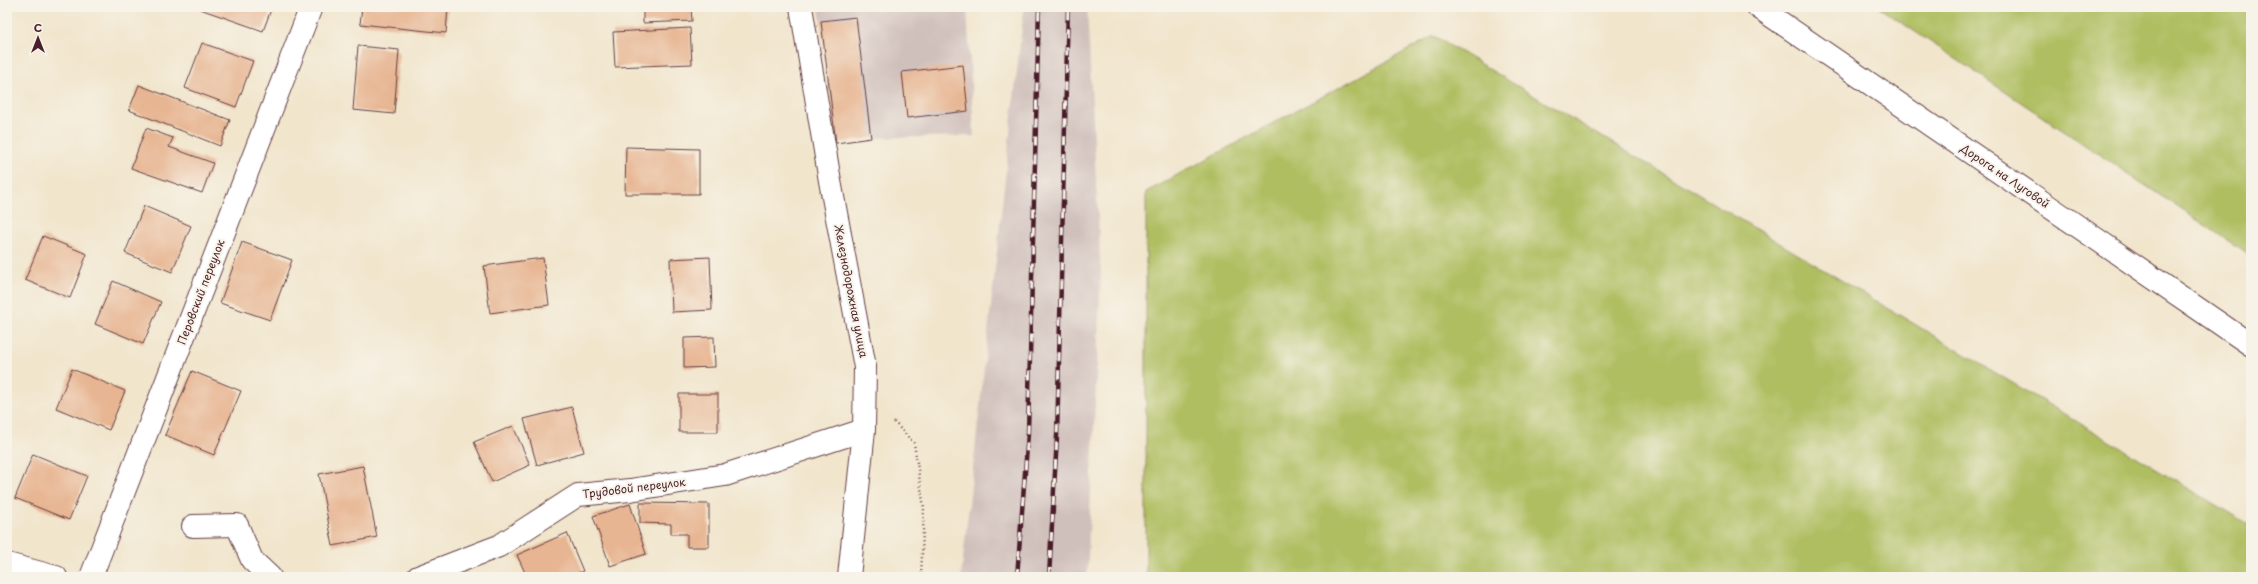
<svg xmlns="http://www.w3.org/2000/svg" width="2258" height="584" font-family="'Playpen Sans',sans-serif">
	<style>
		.industrial { fill: #d0c0bc }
		.grass { fill: #afbe61; stroke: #7c6e46 }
		.building { fill: #e7b592 }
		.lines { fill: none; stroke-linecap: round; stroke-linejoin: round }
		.street-casing { stroke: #633d43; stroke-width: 24 }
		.secondary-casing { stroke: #633d43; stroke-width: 24 }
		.path { stroke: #633d43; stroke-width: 2.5; stroke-dasharray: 1 3; stroke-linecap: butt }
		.street { stroke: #fff; stroke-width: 22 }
		.secondary { stroke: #fff; stroke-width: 22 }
		.rail-casing { stroke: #4a1f2b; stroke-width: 4.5 }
		.rail { stroke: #f7f3e8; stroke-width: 3; stroke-dasharray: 9; stroke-linecap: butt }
		.labels { text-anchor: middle; stroke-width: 4; stroke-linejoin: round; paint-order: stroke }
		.street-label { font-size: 11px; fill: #4a1f2b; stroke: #f7f3e8 }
	</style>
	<rect width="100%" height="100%" fill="#f7f3e8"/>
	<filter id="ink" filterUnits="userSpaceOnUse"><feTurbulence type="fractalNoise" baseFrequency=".025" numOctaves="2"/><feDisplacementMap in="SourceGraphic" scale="8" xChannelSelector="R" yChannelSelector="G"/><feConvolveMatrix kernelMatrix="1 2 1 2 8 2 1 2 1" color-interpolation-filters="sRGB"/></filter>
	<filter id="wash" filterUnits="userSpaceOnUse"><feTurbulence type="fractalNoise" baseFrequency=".012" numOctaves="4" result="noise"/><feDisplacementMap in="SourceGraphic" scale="16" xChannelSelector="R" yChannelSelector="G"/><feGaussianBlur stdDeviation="0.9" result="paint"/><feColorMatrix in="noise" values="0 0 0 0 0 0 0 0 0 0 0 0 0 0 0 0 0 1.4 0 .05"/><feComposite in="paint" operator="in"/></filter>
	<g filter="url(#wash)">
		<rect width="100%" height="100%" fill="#f1e5cc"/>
		<path class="industrial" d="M819 7H967L974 136 871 138 836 143Z
			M1024 7H1087L1101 275 1087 577H961Z"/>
		<path class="grass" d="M1878 7H2251V256Z
			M1434 36 2251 526V577H1146V192Z"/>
		<g id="blocks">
			<path class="building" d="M201 7H272L263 31 200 9Z
				M362 7H448L446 33 360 24Z
				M643 7H691L692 21 643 23Z
				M856 17 871 138 836 143 821 21Z
				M690 28 692 64 615 67 613 32Z
				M202 43 253 61 236 107 185 88Z
				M358 46 399 50 394 114 353 110Z
				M963 65 968 111 907 118 902 72Z
				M139 85 230 120 220 146 129 110Z
				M146 128 173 138 169 147 213 163 202 193 131 168Z
				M626 147 699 149V194H625Z
				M144 206 191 226 172 272 125 253Z
				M43 236 87 254 70 298 25 280Z
				M242 242 292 260 270 320 220 303Z
				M710 257 712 310 672 312 670 259Z
				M543 258 549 305 490 313 484 266Z
				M113 281 161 302 143 344 95 324Z
				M714 337 715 367 684 368V338Z
				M72 369 125 391 109 430 56 408Z
				M192 371 241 391 214 455 165 435Z
				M679 394H718V432H679Z
				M572 407 584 452 537 465 524 419Z
				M513 426 530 465 492 482 474 442Z
				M33 454 87 476 69 520 15 498Z
				M363 466 377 537 333 546 319 474Z
				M640 503 709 504V547H687V534H671V524L640 523Z
				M630 504 646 554 610 566 593 516Z
				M567 533 583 571 569 577H527L517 555Z"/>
		</g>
	</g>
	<g filter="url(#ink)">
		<use href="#blocks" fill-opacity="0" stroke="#633d43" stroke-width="1"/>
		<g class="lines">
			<defs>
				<path id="street" d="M801 7 830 181 865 367 864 430 849 577
					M193 526 237 525 252 560 270 577
					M7 564 56 577
					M418 577 499 546 578 495 630 490 725 475 864 430"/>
				<path id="secondary" d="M1758 7 2251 345
					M91 577 311 7"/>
			</defs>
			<use href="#street" class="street-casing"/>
			<use href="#secondary" class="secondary-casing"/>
			<path class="path" d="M894 422 914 443 924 508 921 577"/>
			<use href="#street" class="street"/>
			<use href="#secondary" class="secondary"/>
			<defs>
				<path id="rail" d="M1017 577 1028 433 1039 7
					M1049 577 1057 437 1068 7"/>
			</defs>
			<use href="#rail" class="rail-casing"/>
			<use href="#rail" class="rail"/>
		</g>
	</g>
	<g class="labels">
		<g class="street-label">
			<text transform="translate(2005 176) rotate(34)" y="4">Дорога на Луговой</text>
			<text transform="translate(851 291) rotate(79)" y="4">Железнодорожная улица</text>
			<text transform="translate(201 292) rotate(-69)" y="4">Перовский переулок</text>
			<text transform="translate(634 488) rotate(-7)" y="4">Трудовой переулок</text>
		</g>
	</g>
	<rect width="2258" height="584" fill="none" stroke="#f7f3e8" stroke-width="24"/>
	<g transform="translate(38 38)" stroke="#f7f3e8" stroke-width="3" paint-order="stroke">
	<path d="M0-3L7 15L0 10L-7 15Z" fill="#4a1f2b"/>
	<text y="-6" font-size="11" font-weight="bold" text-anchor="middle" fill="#4a1f2b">С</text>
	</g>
</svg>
